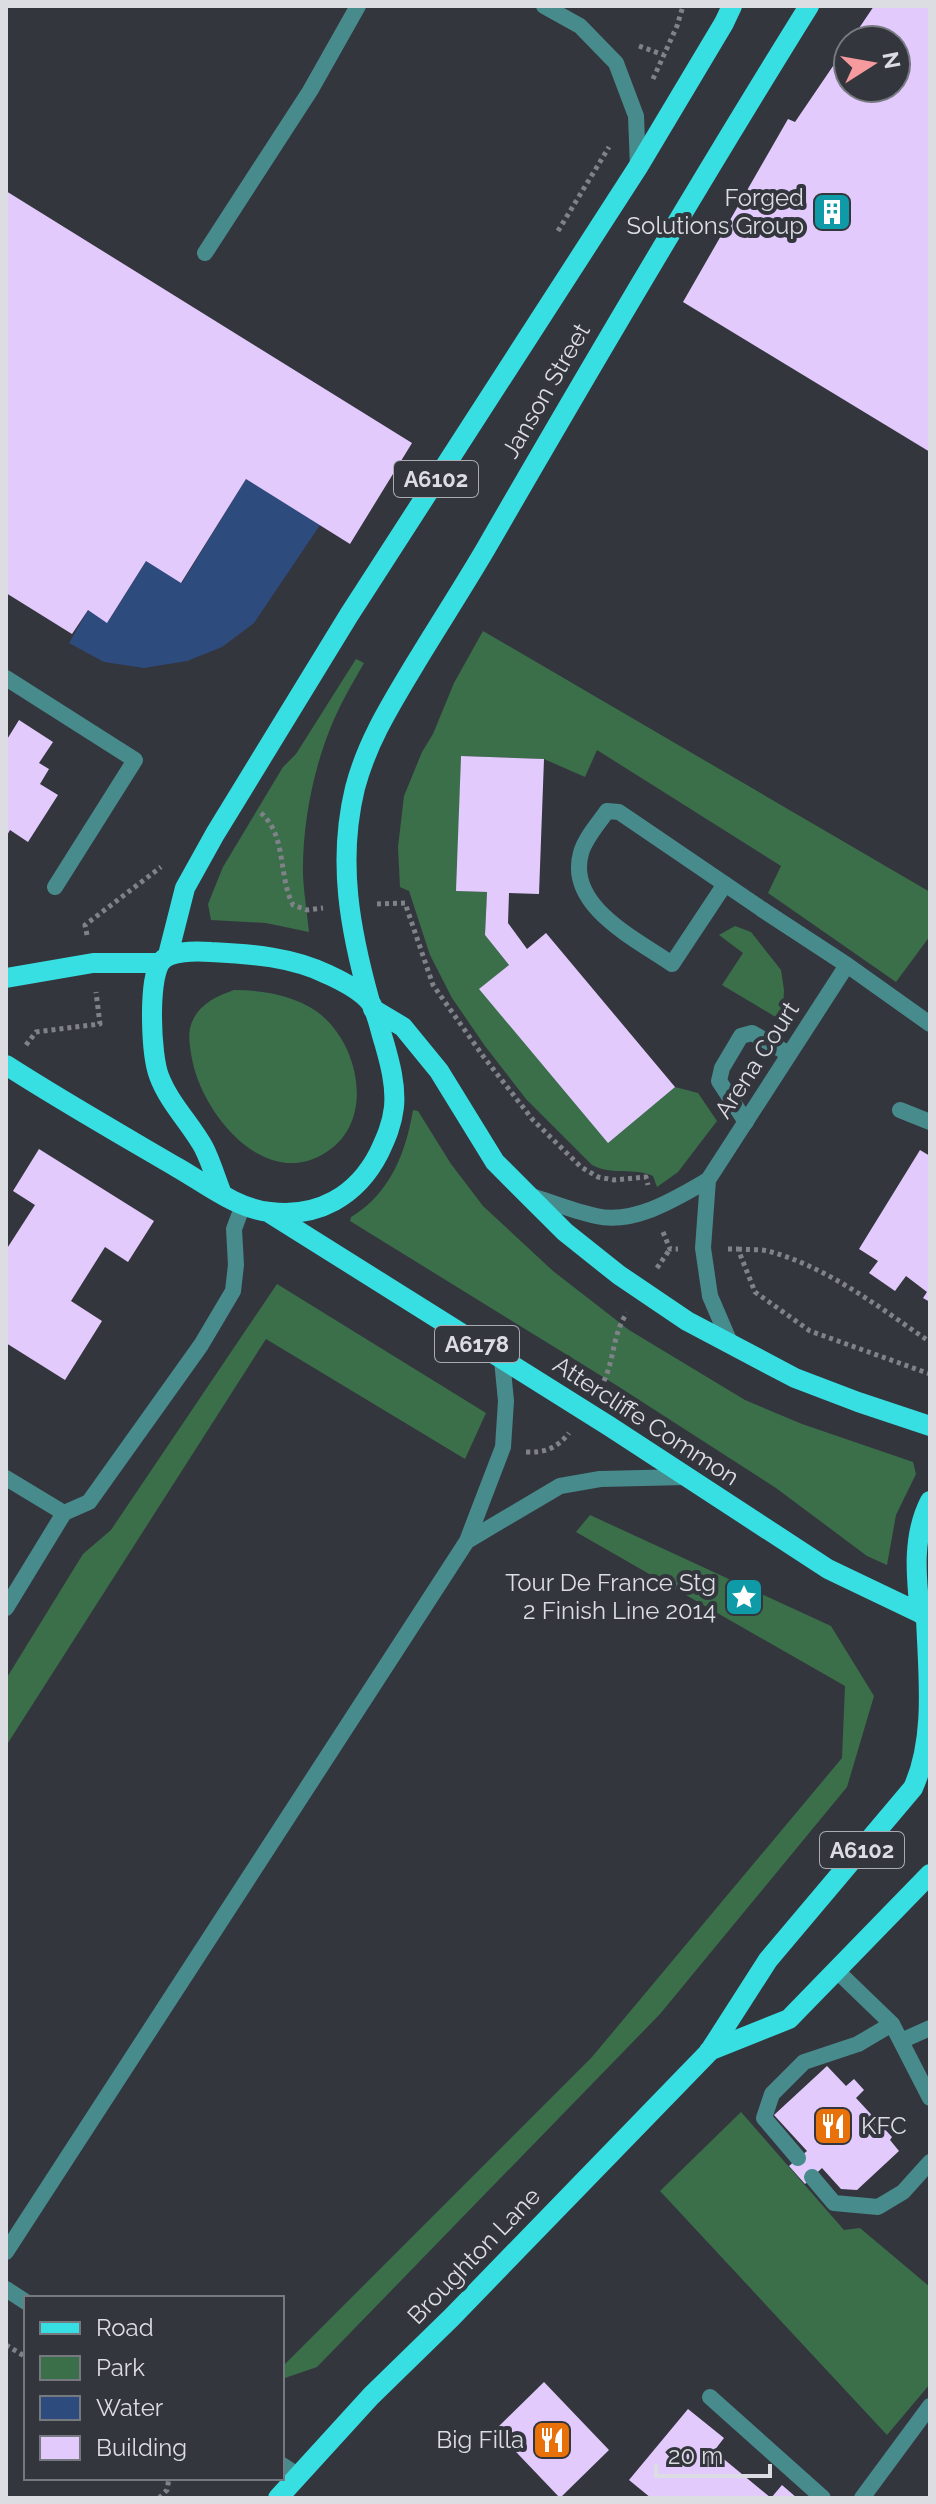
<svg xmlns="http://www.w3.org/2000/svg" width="936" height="2504" font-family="Raleway,sans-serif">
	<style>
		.green { fill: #3a6f4a }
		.water { fill: #2e4b7e }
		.building { fill: #e3cafd }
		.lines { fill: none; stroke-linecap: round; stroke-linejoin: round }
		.path { stroke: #808289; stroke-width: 5; stroke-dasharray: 4 4; stroke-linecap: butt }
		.service { stroke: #488b8c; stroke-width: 16 }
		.minor { stroke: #488b8c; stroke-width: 16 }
		.primary { stroke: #37dfe2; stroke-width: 20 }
		.labels { text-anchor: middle; stroke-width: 8; stroke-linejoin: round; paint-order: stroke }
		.shield { fill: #34363e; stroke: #a9abb1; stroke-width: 2 }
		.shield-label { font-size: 22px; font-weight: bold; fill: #dbdde2 }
		.poi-label { font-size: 24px; fill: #dbdde2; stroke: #34363e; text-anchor: end }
		.street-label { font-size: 24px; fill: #dbdde2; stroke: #34363e }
	</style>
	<rect width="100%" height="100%" fill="#34363e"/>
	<path class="green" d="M483 631 930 892V936L896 982 768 893 781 866 597 750 585 777 544 759 461 756 457 891 487 892 485 935 509 965 480 989 675 1087 698 1093 717 1121 678 1172 657 1187 653 1176C634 1167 612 1176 592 1165L526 1099 485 1046 452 998 430 955 409 891 400 887 398 847 404 796 422 752 433 734 454 683Z
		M356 659 364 663C352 684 339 706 330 729 312 774 302 828 303 876 304 894 307 913 309 932L266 923 211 920 208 904 223 867 283 767 296 754Z
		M735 926 751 932 781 970 784 990 783 1009 779 1019 722 985 743 953 719 935Z
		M234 990C262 990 293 995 316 1011 359 1041 377 1122 325 1153 264 1191 202 1113 192 1059 190 1047 187 1033 192 1022 199 1004 217 996 234 990Z
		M413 1110 418 1111 451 1164 483 1206 553 1271 629 1330 745 1400 802 1424 913 1462 916 1474 896 1515 887 1565 867 1556 776 1488 616 1385 350 1221 351 1217C390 1194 406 1152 413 1110Z
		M277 1284 486 1413 465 1459 266 1339 6 1746V1679L83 1554 111 1530Z
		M590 1515 831 1626 874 1696 847 1787 660 2014 317 2367 282 2379V2367L592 2057 842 1758 845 1686 576 1532Z
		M741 2112 844 2230 860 2228 930 2287V2384L887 2435 660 2191Z"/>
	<path class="water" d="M246 479 320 525 254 623 222 647 187 661 144 668 104 662 69 643 88 610 108 622 146 561 182 583Z"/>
	<path class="building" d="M874 6H930V452L683 302 788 119 795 122 848 44V88H896V40H851Z
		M6 191 412 443 350 544 246 479 181 583 146 561 107 623 88 610 72 634 6 593Z
		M19 720 53 742 39 763 49 769 40 784 58 795 28 842 10 830 6 837V741Z
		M461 756 544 759 539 894 509 893 508 923 527 949 546 933 675 1087 608 1143 479 989 509 965 485 935 487 892 456 891Z
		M39 1149 154 1221 128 1262 105 1247 71 1301 102 1321 65 1380 6 1343V1250L35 1205 13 1191Z
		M920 1150 930 1156V1302L923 1298 927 1292 906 1276 895 1291 869 1273 878 1261 859 1249Z
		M827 2066 846 2086 854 2079 864 2090 856 2098 892 2137 890 2140 899 2151 857 2190 841 2189 822 2168 805 2184 789 2166 807 2151 774 2115Z
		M544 2382 609 2450 560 2498 495 2430Z
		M688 2409 724 2438 714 2451 771 2498H651L629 2480Z
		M782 2485 797 2498H771Z"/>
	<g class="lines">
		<path class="path" d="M639 46 664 55
			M653 79 677 26 683 6
			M558 231 609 147
			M261 813C287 836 278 876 293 905L307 910 323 908
			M377 904 405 903 433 985 483 1056 533 1120 581 1167 598 1177 614 1180 646 1177 648 1185
			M87 935 85 925 161 867
			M26 1045 36 1032 100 1024 96 992
			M663 1232 670 1249H678
			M728 1249H738L755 1292 810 1331 930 1374
			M738 1249C748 1250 759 1249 768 1251 828 1267 880 1308 930 1342
			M657 1268 670 1249
			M600 1388C615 1365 611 1336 627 1313
			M526 1452C545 1453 557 1448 569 1433
			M6 2345 26 2357
			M159 2498 167 2490 169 2478"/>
		<path class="service" d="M205 253 310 91 358 6
			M6 678 135 760 55 887
			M725 884 672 964C636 939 566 906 581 853 585 838 599 823 607 811L619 812 763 910
			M900 1110 930 1122
			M746 1122 719 1081 722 1068 741 1036 752 1033 789 1054
			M6 1478 64 1513 89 1502 201 1345 233 1291 236 1265 234 1229 243 1205
			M467 1541 560 1486 600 1479 686 1477
			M6 1608 64 1513
			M836 1970 892 2024 930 2098
			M901 2041 930 2028
			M798 2158 764 2118 772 2094 804 2062 858 2044 892 2024
			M812 2177 834 2203 878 2207 903 2192 930 2162
			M6 2252 467 1541 503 1447 506 1401 502 1360
			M6 2289 26 2302
			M710 2397 823 2498
			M282 2465 299 2476"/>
		<path class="minor" d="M544 6 580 26 616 63 636 116 638 167
			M763 910 847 965 930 1024
			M529 1195C551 1202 573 1211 596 1216 634 1225 677 1198 708 1180
			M731 1345 710 1296 703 1248 708 1180 847 965
			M862 2498 930 2406"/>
		<path class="primary" d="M168 955 185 888 215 834 349 615 638 167 724 23 732 6
			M6 978 93 963H159
			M370 1002C350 930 337 862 355 788 367 742 391 704 415 664 438 626 462 589 485 550 590 368 697 186 809 6
			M373 1009 403 1027 439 1071 495 1162 565 1232 619 1275 687 1321 795 1378 858 1402 930 1426
			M6 1065C62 1101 120 1134 178 1168 206 1184 237 1209 270 1212 318 1218 357 1196 379 1153 386 1138 392 1125 394 1107 396 1085 390 1063 384 1042 380 1030 377 1012 370 1002 361 991 342 981 329 975 293 957 252 954 211 952 198 951 168 950 160 963 148 982 151 1055 159 1076 169 1103 191 1124 204 1148 211 1162 216 1179 222 1194
			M268 1212 609 1426 828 1569 920 1613 930 1620
			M920 1613C916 1576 912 1536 930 1501
			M709 2051 789 2019 930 1874
			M278 2498 371 2396 452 2317 709 2052 768 1960 913 1788C936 1738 928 1673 926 1618"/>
	</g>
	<defs>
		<symbol id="building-square" viewBox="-11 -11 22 22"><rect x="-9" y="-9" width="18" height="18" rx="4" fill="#0f9aa8" stroke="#34363e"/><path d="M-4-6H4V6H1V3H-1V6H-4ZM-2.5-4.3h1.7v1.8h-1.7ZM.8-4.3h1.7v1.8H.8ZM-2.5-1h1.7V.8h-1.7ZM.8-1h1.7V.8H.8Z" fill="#fff"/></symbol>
		<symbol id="sight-square" viewBox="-11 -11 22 22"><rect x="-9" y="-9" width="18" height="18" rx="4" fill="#0f9aa8" stroke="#34363e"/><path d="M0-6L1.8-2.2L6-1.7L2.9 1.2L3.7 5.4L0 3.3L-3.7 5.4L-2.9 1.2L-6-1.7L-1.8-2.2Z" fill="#fff"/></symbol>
		<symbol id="restaurant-square" viewBox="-11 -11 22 22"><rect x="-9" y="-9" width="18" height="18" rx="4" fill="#e8710a" stroke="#34363e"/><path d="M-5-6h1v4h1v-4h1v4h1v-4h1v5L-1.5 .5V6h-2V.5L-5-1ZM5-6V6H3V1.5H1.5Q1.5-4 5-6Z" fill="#fff"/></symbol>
	</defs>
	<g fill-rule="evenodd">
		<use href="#building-square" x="810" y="190" width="44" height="44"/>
		<use href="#sight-square" x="722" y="1575" width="44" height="44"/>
		<use href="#restaurant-square" x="811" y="2104" width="44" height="44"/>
		<use href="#restaurant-square" x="530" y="2418" width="44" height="44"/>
	</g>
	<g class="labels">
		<g class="shield">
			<rect x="394" y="461" width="84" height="36" rx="6"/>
			<rect x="435" y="1326" width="84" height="36" rx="6"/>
			<rect x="820" y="1832" width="84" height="36" rx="6"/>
		</g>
		<g class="shield-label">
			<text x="436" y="487">A6102</text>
			<text x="477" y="1352">A6178</text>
			<text x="862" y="1858">A6102</text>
		</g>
		<g class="poi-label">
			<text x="804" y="206">Forged<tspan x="804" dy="28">Solutions Group</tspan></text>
			<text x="716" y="1591">Tour De France Stg<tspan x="716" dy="28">2 Finish Line 2014</tspan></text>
			<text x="861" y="2134" text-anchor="start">KFC</text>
			<text x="524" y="2448">Big Filla</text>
		</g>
		<g class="street-label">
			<text transform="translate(546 391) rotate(-60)" y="8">Janson Street</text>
			<text transform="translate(757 1060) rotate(-57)" y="8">Arena Court</text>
			<text transform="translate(646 1421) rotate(33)" y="8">Attercliffe Common</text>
			<text transform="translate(474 2256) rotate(-46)" y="8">Broughton Lane</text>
		</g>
	</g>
	<rect width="936" height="2504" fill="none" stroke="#dbdde2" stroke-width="16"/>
	<rect x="24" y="2296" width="260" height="184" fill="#34363e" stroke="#777980" stroke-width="2"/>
	<rect x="40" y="2322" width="40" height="12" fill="#37dfe2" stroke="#777980" stroke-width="2"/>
	<text x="96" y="2336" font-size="24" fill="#dbdde2">Road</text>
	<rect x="40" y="2356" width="40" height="24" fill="#3a6f4a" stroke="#777980" stroke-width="2"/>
	<text x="96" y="2376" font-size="24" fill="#dbdde2">Park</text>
	<rect x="40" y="2396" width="40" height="24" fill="#2e4b7e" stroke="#777980" stroke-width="2"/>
	<text x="96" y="2416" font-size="24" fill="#dbdde2">Water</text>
	<rect x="40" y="2436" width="40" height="24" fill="#e3cafd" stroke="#777980" stroke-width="2"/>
	<text x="96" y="2456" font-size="24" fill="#dbdde2">Building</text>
	<g transform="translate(872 64) rotate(79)"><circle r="38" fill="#34363e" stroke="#777980" stroke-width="2"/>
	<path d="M0-6L14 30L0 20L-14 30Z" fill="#f59b9d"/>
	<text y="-12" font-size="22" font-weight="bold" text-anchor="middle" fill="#dbdde2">N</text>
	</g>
	<path d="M656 2464v12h114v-12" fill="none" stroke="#dbdde2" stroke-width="4"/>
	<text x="668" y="2464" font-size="24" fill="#dbdde2" stroke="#34363e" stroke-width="6" paint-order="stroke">20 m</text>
</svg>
